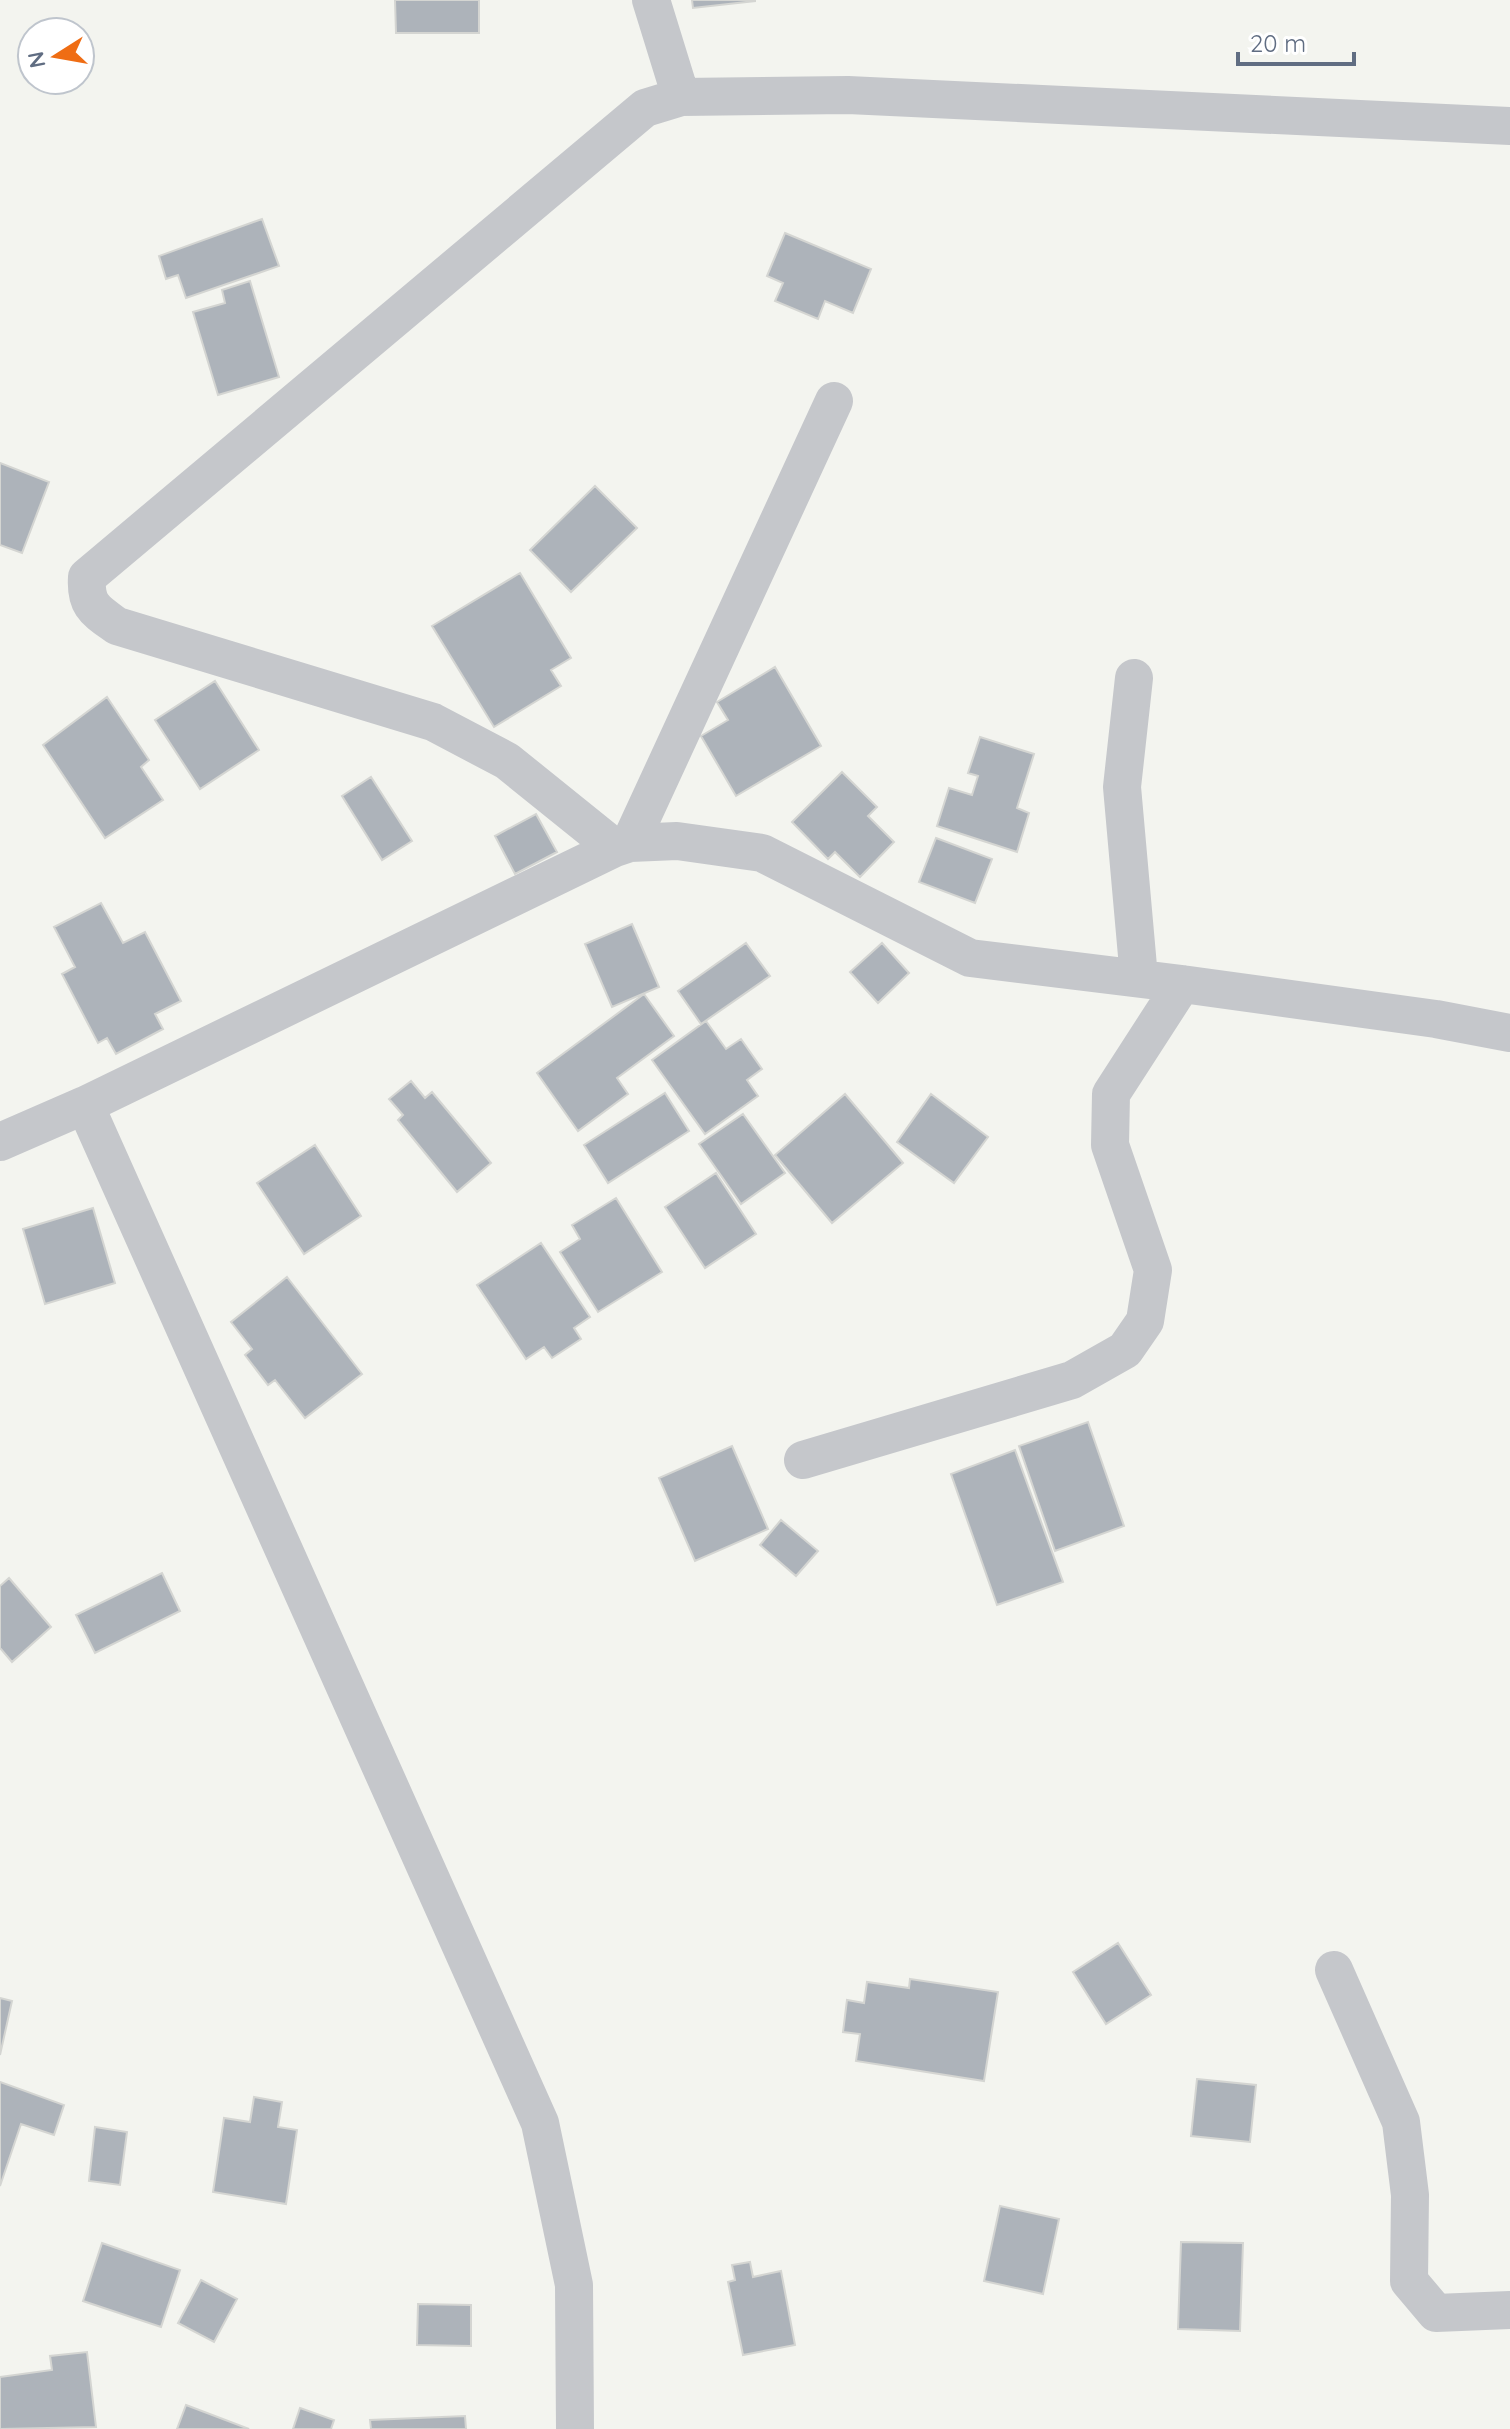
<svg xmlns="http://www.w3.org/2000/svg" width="1510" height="2429" font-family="Quicksand,sans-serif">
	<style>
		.building { fill: #adb3ba; stroke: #d4d5d2; stroke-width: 2 }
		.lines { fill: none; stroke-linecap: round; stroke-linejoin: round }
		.minor { stroke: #c5c7cb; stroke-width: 38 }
	</style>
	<rect width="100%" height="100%" fill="#f3f4ef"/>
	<path class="building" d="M395 0H479V33H396Z
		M692 0H755V1L693 8Z
		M262 219 279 266 186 298 178 275 166 279 159 256Z
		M785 233 871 269 853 313 825 301 818 319 775 301 783 283 767 276Z
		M250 281 279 377 218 395 193 312 225 303 222 290Z
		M0 463 49 482 22 553 0 545Z
		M595 486 637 528 571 592 530 550Z
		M520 573 571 658 551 670 561 686 494 727 432 626Z
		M775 667 821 746 736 796 701 736 728 720 717 702Z
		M215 681 259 750 200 789 155 720Z
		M107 697 149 760 141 767 163 800 105 838 43 745Z
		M980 737 1034 754 1017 808 1029 813 1017 852 937 826 949 788 972 795 978 776 968 773Z
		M842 772 877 807 868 816 894 842 860 877 835 852 828 859 792 822Z
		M371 777 412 841 382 860 342 796Z
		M536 814 557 852 515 874 495 836Z
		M936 838 992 859 975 903 919 882Z
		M101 903 123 943 145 932 181 1001 155 1014 163 1029 116 1054 107 1038 98 1043 62 974 75 967 54 927Z
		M632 924 659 987 612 1007 585 944Z
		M746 943 770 976 701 1024 678 991Z
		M882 943 909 973 878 1003 850 972Z
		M644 994 674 1036 617 1078 628 1094 578 1131 537 1073Z
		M706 1021 726 1049 741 1039 762 1069 747 1080 758 1096 705 1134 652 1060Z
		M411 1081 425 1098 432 1092 491 1163 457 1192 398 1120 403 1115 389 1099Z
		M665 1093 689 1131 608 1183 584 1145Z
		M845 1094 903 1163 832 1223 775 1155Z
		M931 1094 988 1137 954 1183 897 1142Z
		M743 1114 785 1173 741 1204 699 1144Z
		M315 1145 361 1216 304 1254 257 1183Z
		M716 1173 756 1234 705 1268 665 1207Z
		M616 1198 662 1272 598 1312 560 1252 580 1239 572 1225Z
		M93 1208 115 1283 45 1304 23 1229Z
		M541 1243 590 1317 574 1328 581 1339 552 1358 544 1347 526 1359 477 1285Z
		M287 1277 362 1374 305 1418 275 1380 268 1385 245 1355 252 1349 231 1322Z
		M1088 1422 1124 1526 1055 1551 1019 1446Z
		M732 1446 768 1529 695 1561 659 1478Z
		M1015 1450 1063 1582 997 1605 951 1474Z
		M781 1520 818 1551 796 1576 760 1545Z
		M162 1573 180 1611 95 1653 76 1615Z
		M9 1578 51 1627 12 1662 0 1648V1586Z
		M1118 1943 1151 1995 1106 2024 1073 1972Z
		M910 1979 998 1992 984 2081 856 2061 860 2034 843 2032 847 2000 864 2003 867 1982 909 1988Z
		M0 1998 12 2001 0 2055Z
		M1197 2079 1256 2085 1250 2142 1191 2136Z
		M0 2082 64 2105 54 2135 21 2124 0 2186Z
		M254 2097 282 2102 278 2127 297 2130 286 2204 213 2192 224 2118 250 2122Z
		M95 2127 127 2132 120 2185 89 2181Z
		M1000 2206 1059 2219 1043 2294 984 2281Z
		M1181 2242 1243 2243 1240 2331 1178 2329Z
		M102 2243 180 2270 161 2327 83 2301Z
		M750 2262 753 2277 781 2271 795 2345 743 2355 728 2282 735 2280 732 2265Z
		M201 2280 237 2299 214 2342 178 2323Z
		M418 2304 471 2305V2346L417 2345Z
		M87 2352 96 2427 0 2429V2377L52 2370 50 2356Z
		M186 2405 249 2429H177Z
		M300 2408 334 2420 331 2429H293Z
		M465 2416 466 2429H371L370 2420Z"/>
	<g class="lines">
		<path class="minor" d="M651 0 681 97
			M1134 678 1122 787 1139 978
			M630 843 834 401
			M615 848 507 761 433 722 117 626C96 611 85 606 87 577L645 108 681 97 848 95 1510 126
			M85 1105 540 2123 574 2285 575 2429
			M0 1142 85 1105 615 848 630 843 677 841 762 853 970 958 1182 984 1436 1019 1510 1033
			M803 1460 1072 1380 1125 1350 1145 1321 1153 1270 1110 1145 1111 1094 1182 984
			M1334 1970 1401 2122 1410 2195 1409 2281 1436 2313 1510 2310"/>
	</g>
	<g transform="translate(56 56) rotate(259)"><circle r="38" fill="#ffffff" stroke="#bfc5cd" stroke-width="2"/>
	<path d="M0-6L14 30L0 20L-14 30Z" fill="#ef6d14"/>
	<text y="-12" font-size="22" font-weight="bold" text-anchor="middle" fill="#606d82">N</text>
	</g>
	<path d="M1238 52v12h116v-12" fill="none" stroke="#606d82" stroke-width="4"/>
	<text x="1250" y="52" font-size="24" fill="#606d82" stroke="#ffffff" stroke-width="6" paint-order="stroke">20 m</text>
</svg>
